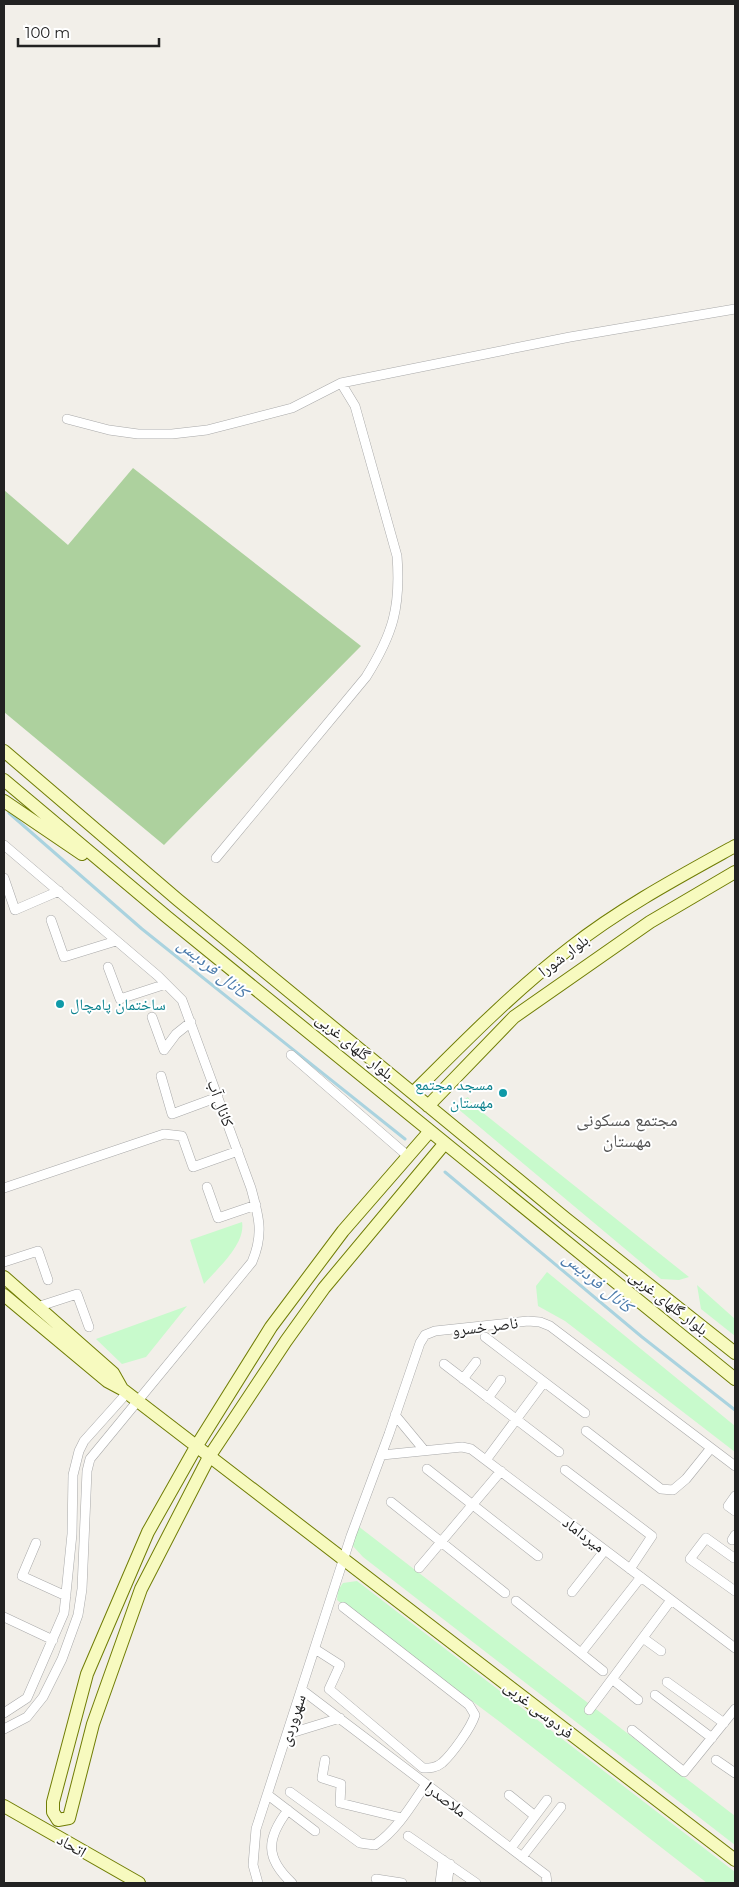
<svg xmlns="http://www.w3.org/2000/svg" width="739" height="1887" font-family="Montserrat,'Noto Naskh Arabic',sans-serif">
	<style>
		.forest { fill: #add19e }
		.park { fill: #c8facc }
		.lines { fill: none; stroke-linecap: round; stroke-linejoin: round }
		.stream { stroke: #aad3df; stroke-width: 3 }
		.street-casing { stroke: #a9a9a9; stroke-width: 10 }
		.secondary-casing { stroke: #707d05; stroke-width: 14 }
		.street { stroke: #fff; stroke-width: 9 }
		.secondary { stroke: #f7fabf; stroke-width: 12 }
		.culture-dot { fill: #0f9aa8; stroke: #fff; stroke-width: 2 }
		.labels { text-anchor: middle; stroke-width: 4; stroke-linejoin: round; paint-order: stroke }
		.street-label { font-size: 16px; fill: #222; stroke: #fff }
		.culture-label { font-size: 16px; fill: #0d838f; stroke: #fff; text-anchor: start }
		.water-label { font-size: 18px; font-style: italic; fill: #4a7aab; stroke: #fff }
		.neighbourhood-label { font-size: 18px; fill: #555; stroke: #fff }
	</style>
	<rect width="100%" height="100%" fill="#f2efe9"/>
	<path class="forest" d="M133 468 361 646 164 845 4 712V490L68 545Z"/>
	<path class="park" d="M468 1097 472 1104 502 1128 689 1277 679 1280 661 1279 457 1108 463 1100Z
		M242 1222C246 1244 217 1269 204 1284L190 1240Z
		M547 1272 735 1426V1452L565 1321 538 1306 536 1286Z
		M697 1285 735 1319V1336L701 1309Z
		M187 1306 146 1357 122 1364 96 1339Z
		M358 1526 735 1816V1845L363 1557 352 1545Z
		M357 1581 735 1872V1883H707L500 1722 337 1600 338 1590 343 1583Z"/>
	<g class="lines">
		<path class="stream" d="M9 813 142 929 405 1139
			M445 1172 642 1337 735 1410"/>
		<defs>
			<path id="street" d="M67 419 109 430 138 434H172L207 430 292 408 341 383 570 337 735 309
				M4 845 158 976 182 1000 251 1188C259 1217 264 1234 252 1262L90 1459 87 1471 82 1589 78 1615 62 1659 43 1697 27 1717 4 1729
				M216 858 366 677C393 634 401 607 397 556L355 406 341 383
				M4 878 15 910 59 891
				M51 920 64 957 116 941
				M108 967 120 999 166 984
				M152 1017 164 1050 176 1034 191 1022
				M291 1055 409 1157
				M161 1076 172 1114 218 1097
				M207 1187 218 1218 256 1205
				M4 1188 164 1134 182 1136 193 1167 238 1151
				M4 1262 38 1251 48 1280
				M37 1307 77 1294 89 1327
				M485 1337 585 1413
				M444 1364 559 1452
				M463 1379 476 1362
				M488 1398 501 1380
				M395 1415 424 1450
				M586 1431 661 1489 673 1490 686 1479 711 1448
				M382 1455 462 1447 471 1449 735 1648
				M486 1460 544 1382
				M427 1469 538 1556
				M565 1470 652 1536 630 1569
				M735 1496 728 1506 735 1511
				M391 1502 505 1593
				M732 1540 735 1535
				M36 1543 22 1576 66 1596
				M734 1558 706 1538 690 1559 735 1591
				M419 1568 501 1471
				M572 1592 605 1550
				M516 1601 603 1671
				M4 1617 53 1640
				M643 1638 661 1651
				M315 1649 340 1665 329 1689 423 1768C430 1768 436 1768 442 1763 452 1754 471 1728 475 1715L469 1705 343 1607
				M581 1653 641 1577
				M612 1679 638 1700
				M667 1682 724 1723
				M302 1690 546 1875 547 1883
				M655 1695 712 1738
				M589 1710 671 1600
				M4 1713 27 1698 64 1613 72 1534 73 1475 79 1451 84 1441 127 1393
				M632 1730 684 1772 735 1709
				M288 1734 340 1718
				M325 1760 322 1778 341 1784 340 1803 402 1818
				M716 1760 735 1773
				M290 1792 360 1843 375 1845C397 1830 411 1806 426 1784
				M268 1795 315 1831
				M509 1795 535 1816
				M288 1810C266 1839 265 1858 292 1883
				M408 1836 476 1883
				M511 1848 547 1800
				M522 1857 561 1807
				M376 1879 402 1883
				M258 1883 253 1865 256 1829 351 1536 389 1434 420 1343 425 1335 435 1331 528 1321 540 1322 550 1326 735 1466
				M440 1883 443 1860
				M447 1883 450 1864"/>
			<path id="secondary" d="M4 751 178 900 566 1219 735 1353
				M4 780 167 917 735 1379
				M4 801 82 854
				M413 1093C464 1042 513 992 570 948 621 908 679 877 735 846
				M428 1106 514 1017 650 922 735 872
				M430 1131 343 1231 271 1327 196 1447 148 1532 87 1674 53 1802V1812L58 1820 69 1818 93 1724 141 1589 209 1457 286 1341 324 1288 445 1143
				M4 1277 113 1373 122 1389
				M4 1295 107 1381 122 1389 735 1860
				M4 1806 139 1883"/>
		</defs>
		<use href="#street" class="street-casing"/>
		<use href="#secondary" class="secondary-casing"/>
		<use href="#street" class="street"/>
		<use href="#secondary" class="secondary"/>
	</g>
	<g class="culture-dot">
		<circle cx="60" cy="1004" r="5"/>
		<circle cx="503" cy="1093" r="5"/>
	</g>
	<g class="labels">
		<g class="street-label">
			<text transform="translate(563 955) rotate(-37)" y="6">بلوار شورا</text>
			<text transform="translate(355 1046) rotate(39)" y="6">بلوار گلهای غربی</text>
			<text transform="translate(221 1103) rotate(70)" y="6">کانال آب</text>
			<text transform="translate(669 1302) rotate(38)" y="6">بلوار گلهای غربی</text>
			<text transform="translate(485 1326) rotate(-7)" y="6">ناصر خسرو</text>
			<text transform="translate(584 1534) rotate(37)" y="6">میرداماد</text>
			<text transform="translate(539 1709) rotate(38)" y="6">فردوسی غربی</text>
			<text transform="translate(292 1720) rotate(-72)" y="6">سهروردی</text>
			<text transform="translate(446 1799) rotate(37)" y="6">ملاصدرا</text>
			<text transform="translate(72 1845) rotate(30)" y="6">اتحاد</text>
		</g>
		<g class="culture-label">
			<text x="70" y="1010">ساختمان پامچال</text>
			<text x="493" y="1090" text-anchor="end">مسجد مجتمع<tspan x="493" dy="18">مهستان</tspan></text>
		</g>
		<g class="water-label">
			<text transform="translate(213 968) rotate(39)" y="6">کانال فردیس</text>
			<text transform="translate(598 1282) rotate(40)" y="6">کانال فردیس</text>
		</g>
		<g class="neighbourhood-label">
			<text x="627" y="1126">مجتمع مسکونی<tspan x="627" dy="21">مهستان</tspan></text>
		</g>
	</g>
	<rect width="739" height="1887" fill="none" stroke="#222222" stroke-width="10"/>
	<path d="M18 38v8h141v-8" fill="none" stroke="#222222" stroke-width="2.5"/>
	<text x="25" y="38" font-size="15" fill="#222222" stroke="#ffffff" stroke-width="4" paint-order="stroke">100 m</text>
</svg>
